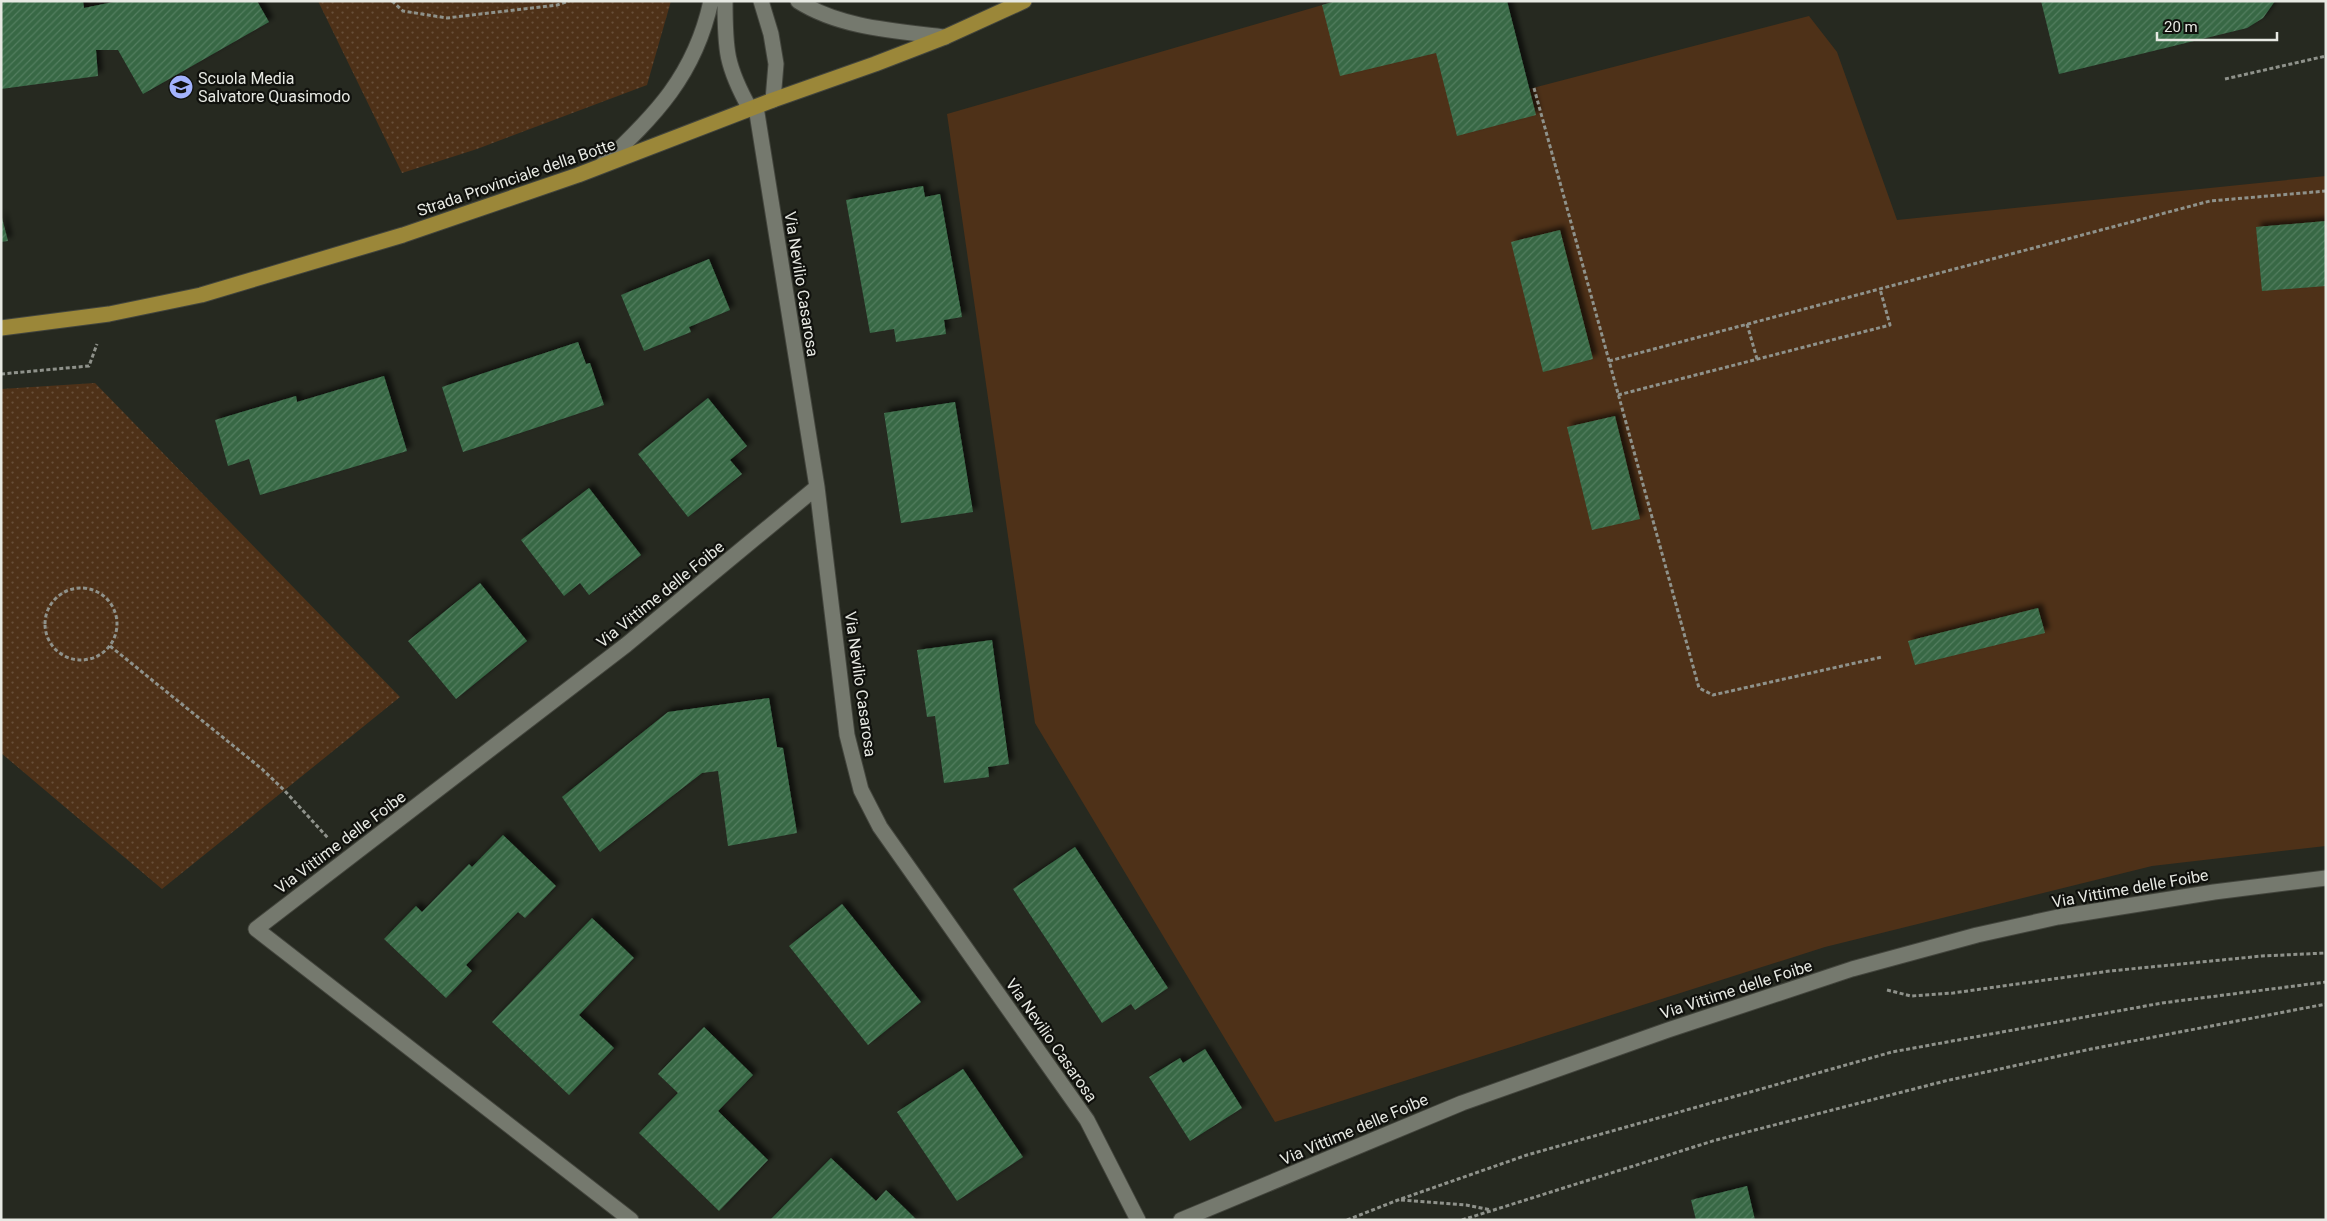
<svg xmlns="http://www.w3.org/2000/svg" width="2327" height="1221" font-family="Roboto,sans-serif">
	<style>
		.grass { fill: #4e3118 }
		.park { fill: url(#park-dots) }
		.building { fill: url(#building-hatch); filter: url(#shadow) }
		.lines { fill: none; stroke-linecap: round; stroke-linejoin: round }
		.minor-casing { stroke: #43453d; stroke-width: 17 }
		.major-casing { stroke: #43453d; stroke-width: 17 }
		.path { stroke: #8f928b; stroke-width: 3; stroke-dasharray: 4 2.5; stroke-linecap: butt }
		.minor { stroke: #75796e; stroke-width: 15 }
		.major { stroke: #9b8739; stroke-width: 15 }
		.labels { text-anchor: middle; stroke-width: 4.5; stroke-linejoin: round; paint-order: stroke }
		.poi-label { font-size: 16px; fill: #e7e9e3; stroke: #10110d; text-anchor: start }
		.street-label { font-size: 16px; fill: #e7e9e3; stroke: #10110d }
	</style>
	<defs>
		<pattern id="park-dots" width="8" height="8" patternUnits="userSpaceOnUse" patternTransform="scale(1.25)"><rect width="8" height="8" fill="#4e3118"/><path d="M2 2h.1M6 6h.1" fill="none" stroke="#684f39" stroke-width="1.8" stroke-linecap="round"/></pattern>
		<pattern id="building-hatch" width="6" height="6" patternUnits="userSpaceOnUse" patternTransform="scale(1.25)"><rect width="6" height="6" fill="#376845"/><path d="M-1 1l2-2M0 6l6-6M5 7l2-2" fill="none" stroke="#547e60"/></pattern>
		<filter id="shadow"><feDropShadow dx="4.5" dy="-4.5" stdDeviation="2.5" flood-color="#0009"/></filter>
	</defs>
	<rect width="100%" height="100%" fill="#262920"/>
	<path class="grass" d="M1336 1 1529 89 1809 16 1837 52 1897 220 2326 176V846L2152 866 1825 947 1275 1122 1035 723 947 114Z"/>
	<path class="park" d="M318 1H671L647 85 477 149 402 173Z
		M95 383 400 697 162 889 1 753V389Z"/>
	<path class="building" d="M1 1H83L84 8 118 1H257L269 22 143 94 118 50H96L98 76 1 89Z
		M1336 1H1507L1536 115 1457 136 1436 53 1340 76 1322 5Z
		M2041 1H2275L2263 18 2247 28 2059 74Z
		M923 186 925 197 940 194 962 317 944 320 946 334 896 342 894 329 870 333 846 200Z
		M1 214 8 241 1 242Z
		M2326 221V286L2262 291 2256 227Z
		M1560 230 1593 359 1543 372 1511 242Z
		M709 259 730 310 689 327 691 332 644 351 621 295Z
		M578 342 586 364 590 363 604 405 463 452 442 387Z
		M384 376 407 451 260 495 249 459 228 466 215 420 296 396 297 402Z
		M708 398 747 446 730 460 742 474 688 517 638 454Z
		M955 402 973 512 901 523 884 413Z
		M1615 416 1640 519 1592 530 1567 427Z
		M589 488 641 555 589 595 580 583 564 596 521 540Z
		M480 583 527 641 456 699 408 641Z
		M2038 608 2045 633 1915 665 1908 641Z
		M992 640 1009 764 988 767 989 777 944 783 935 716 927 717 917 650Z
		M769 698 777 747 783 748 797 833 728 846 718 771 702 773 600 852 562 797 668 712Z
		M503 835 556 886 525 918 518 912 466 965 472 971 446 998 384 939 416 906 422 912 469 864 472 867Z
		M1075 847 1168 988 1135 1010 1131 1004 1102 1023 1013 889Z
		M842 904 921 1002 868 1045 789 946Z
		M592 918 634 958 579 1015 614 1048 569 1095 492 1022Z
		M704 1027 753 1075 718 1111 768 1160 719 1211 639 1133 678 1093 658 1074Z
		M1205 1049 1242 1108 1190 1141 1149 1077 1180 1058 1183 1063Z
		M963 1069 1023 1157 957 1201 897 1112Z
		M831 1158 876 1201 886 1190 917 1220H770Z
		M1747 1186 1755 1220H1696L1691 1200Z"/>
	<g class="lines">
		<defs>
			<path id="minor" d="M725 1C725 50 726 66 750 109
				M761 1 771 34 776 64 773 100
				M798 1C840 28 897 31 945 37
				M756 107 817 487 847 735 861 790 880 827 1087 1120 1138 1220
				M602 165C655 116 695 75 711 1
				M631 1220 256 929 626 645 817 487
				M1181 1220 1462 1103 1668 1030 1852 969 1977 935 2058 917 2214 892 2326 878"/>
			<path id="major" d="M1 328 109 314 201 295 403 235 578 175 773 100 875 64 945 37 1024 1"/>
		</defs>
		<use href="#minor" class="minor-casing"/>
		<use href="#major" class="major-casing"/>
		<path class="path" d="M392 1 403 11 447 18 557 5 569 1
			M2225 79 2326 56
			M1534 88 1699 688 1713 695 1882 657
			M1747 324 1757 359
			M1609 361 2210 201 2326 191
			M1 374 89 366 97 344
			M1618 395 1890 325 1880 289
			M45 624a36 36 0 1 1 72 0a36 36 0 1 1-72 0Z
			M110 646 262 769 284 790 328 838
			M1887 990 1911 996 1953 993 2110 971 2262 956 2326 953
			M1401 1200 1466 1205 1491 1210
			M1347 1220 1398 1200 1527 1155 1892 1052 2162 1003 2326 982
			M1462 1220 1716 1140 1945 1081 2091 1049 2326 1004"/>
		<use href="#minor" class="minor"/>
		<use href="#major" class="major"/>
	</g>
	<defs>
		<symbol id="school-disc" viewBox="-11 -11 22 22"><circle r="9.5" fill="#a2b2fd" stroke="#10110d"/><path d="M0-5L7-2L0 1L-7-2ZM-4 1L0 2.5L4 1V4Q0 6-4 4Z" fill="#111"/></symbol>
	</defs>
	<g fill-rule="evenodd">
		<use href="#school-disc" x="167" y="73" width="28" height="28"/>
	</g>
	<g class="labels">
		<g class="poi-label">
			<text x="198" y="84">Scuola Media<tspan x="198" dy="18">Salvatore Quasimodo</tspan></text>
		</g>
		<g class="street-label">
			<text transform="translate(516 177) rotate(-19)" y="6">Strada Provinciale della Botte</text>
			<text transform="translate(802 284) rotate(81)" y="6">Via Nevilio Casarosa</text>
			<text transform="translate(660 594) rotate(-39)" y="6">Via Vittime delle Foibe</text>
			<text transform="translate(861 684) rotate(82)" y="6">Via Nevilio Casarosa</text>
			<text transform="translate(340 842) rotate(-37)" y="6">Via Vittime delle Foibe</text>
			<text transform="translate(2130 888) rotate(-10)" y="6">Via Vittime delle Foibe</text>
			<text transform="translate(1736 989) rotate(-18)" y="6">Via Vittime delle Foibe</text>
			<text transform="translate(1052 1040) rotate(55)" y="6">Via Nevilio Casarosa</text>
			<text transform="translate(1354 1129) rotate(-23)" y="6">Via Vittime delle Foibe</text>
		</g>
	</g>
	<rect width="2327" height="1221" fill="none" stroke="#e7e9e3" stroke-width="5"/>
	<path d="M2157 32v8h120v-8" fill="none" stroke="#e7e9e3" stroke-width="2.5"/>
	<text x="2164" y="32" font-size="15" fill="#e7e9e3" stroke="#10110d" stroke-width="4" paint-order="stroke">20 m</text>
</svg>
